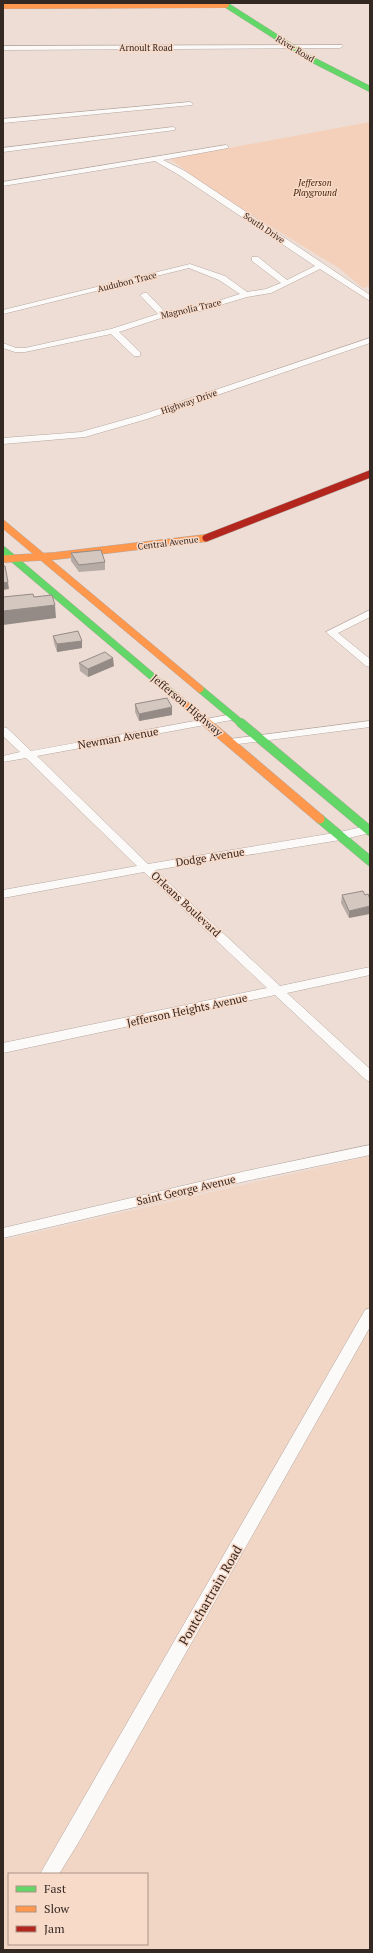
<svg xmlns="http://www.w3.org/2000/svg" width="373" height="1953" font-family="'PT Serif',serif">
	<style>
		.built { fill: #f1d5c5; fill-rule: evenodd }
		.green { fill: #f4cfb9 }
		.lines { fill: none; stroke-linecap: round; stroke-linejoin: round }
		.street-casing { stroke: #b4a8a1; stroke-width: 1 }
		.fast-far2-casing { stroke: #b4a8a1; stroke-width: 6 }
		.fast-far1-casing { stroke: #b4a8a1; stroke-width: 8 }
		.fast-casing { stroke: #b4a8a1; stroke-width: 10 }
		.slow-far2-casing { stroke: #b4a8a1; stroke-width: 6 }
		.slow-far1-casing { stroke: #b4a8a1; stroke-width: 8 }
		.slow-casing { stroke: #b4a8a1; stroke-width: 10 }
		.jam-casing { stroke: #b4a8a1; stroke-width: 8 }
		.street { fill: #fcfaf9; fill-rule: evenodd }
		.fast-far2 { stroke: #63d668; stroke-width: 5.5 }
		.fast-far1 { stroke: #63d668; stroke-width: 7 }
		.fast { stroke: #63d668; stroke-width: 9 }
		.slow-far2 { stroke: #ff974d; stroke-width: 5.5 }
		.slow-far1 { stroke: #ff974d; stroke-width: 7 }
		.slow { stroke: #ff974d; stroke-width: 9 }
		.jam { stroke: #b3261e; stroke-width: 7 }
		.wall { fill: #b6aba5 }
		.shaded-wall { fill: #948b86 }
		.building { fill: #d4c7c0; stroke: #948b86 }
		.labels { text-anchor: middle; stroke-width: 3; stroke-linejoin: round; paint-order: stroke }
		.far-street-label { font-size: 9px; fill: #342822; stroke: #f8dac9 }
		.far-park-label { font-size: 9px; font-style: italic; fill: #461e02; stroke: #f8dac9 }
		.street-label { font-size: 11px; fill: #342822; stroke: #f8dac9 }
		.near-street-label { font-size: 13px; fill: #342822; stroke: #f8dac9 }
	</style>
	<rect width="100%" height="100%" fill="#eeddd4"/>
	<path class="built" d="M370 1156V1950H3V1240ZM9 1874H147V1944H9Z"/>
	<path class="green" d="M370 122V286L363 288 339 268 214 192 170 159Z"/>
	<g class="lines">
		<defs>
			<path id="street" d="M342 45 343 46 340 48 3 50V46Z
				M190 102 193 104 192 105 3 123V119Z
				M173 127 175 128V130L3 152V148Z
				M226 145 228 146V148L163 160 185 171 370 295V301L320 269 271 293 247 297 200 311 164 317 119 332 140 352V356H134L111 334 25 352H15L3 348V343L16 348H25L111 329 158 314 140 295 144 293H147L165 312 199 307 240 294 219 280 189 268 3 314V310L190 264 225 276 247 292 266 289 281 283 252 261V257H258L287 280 315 266 179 175 155 161 3 186V182Z
				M370 338V343L147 419 85 437 3 444V438L81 432 141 415Z
				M370 610V617L338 633 370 659V667L366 666 326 632Z
				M233 714 238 717 237 719 37 756 148 864 340 832 370 825V833L340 840 155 870 280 986 370 967V975L287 993 370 1069V1082L366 1080 275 995 3 1053V1043L267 988 144 872 3 898V890L137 866 26 758 3 762V756L20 752 3 736V727L7 728 31 751Z
				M370 721V727L230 745 225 742 230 739Z
				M370 1145V1155L246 1181 3 1238V1228L246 1171Z
				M370 1308V1327L80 1840 59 1874H40L365 1310Z"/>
			<path id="fast-far2" d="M223 3 311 59 370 89"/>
			<path id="fast-far1" d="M3 550 175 696
				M200 689 242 724"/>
			<path id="fast" d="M241 723 370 831
				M320 819 370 861"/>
			<path id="slow-far2" d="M3 6 226 5"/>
			<path id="slow-far1" d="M3 524 200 689
				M3 559 55 556 206 538
				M175 696 208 724"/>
			<path id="slow" d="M207 723 320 819"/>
			<path id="jam" d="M206 538 370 474"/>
		</defs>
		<use href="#street" class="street-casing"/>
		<use href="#fast-far2" class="fast-far2-casing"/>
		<use href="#fast-far1" class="fast-far1-casing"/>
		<use href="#fast" class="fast-casing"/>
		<use href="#slow-far2" class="slow-far2-casing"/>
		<use href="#slow-far1" class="slow-far1-casing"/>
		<use href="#slow" class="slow-casing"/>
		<use href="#jam" class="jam-casing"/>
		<use href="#street" class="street"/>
		<use href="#fast-far2" class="fast-far2"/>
		<use href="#fast-far1" class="fast-far1"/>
		<use href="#fast" class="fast"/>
		<use href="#slow-far2" class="slow-far2"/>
		<use href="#slow-far1" class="slow-far1"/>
		<use href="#slow" class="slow"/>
		<use href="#jam" class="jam"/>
	</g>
	<path class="wall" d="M71 553 105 562V570L79 572 71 561Z
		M53 636 82 648 57 652 54 643Z
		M79 663 114 666 88 677 80 671Z
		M135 704 172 707V715L139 721 135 712Z
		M342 895H365L349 918 341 903Z"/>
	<path class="shaded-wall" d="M8 582 9 589 3 590V583Z
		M55 605 56 618 3 625V611Z
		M82 641V648L57 652V644Z
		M113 658 114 666 88 677V669Z
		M172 707V715L139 721V714Z
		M370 906V914L349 918V911Z"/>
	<path class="building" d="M101 550 105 562 79 565 71 553Z
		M3 566H5L8 582 3 583Z
		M33 594 34 597 52 595 55 605 3 611V597Z
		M78 631 82 641 57 644 53 636Z
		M105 652 113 658 88 669 79 663Z
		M167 698 172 707 139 714 135 704Z
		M363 891 365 895 368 894 370 899V906L349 911 342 895Z"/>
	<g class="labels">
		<g class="far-street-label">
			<text x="146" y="51">Arnoult Road</text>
			<text transform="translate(295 49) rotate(31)" y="3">River Road</text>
			<text transform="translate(264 228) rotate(34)" y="3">South Drive</text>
			<text transform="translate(127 282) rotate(-14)" y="3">Audubon Trace</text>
			<text transform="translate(191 309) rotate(-13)" y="3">Magnolia Trace</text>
			<text transform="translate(189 402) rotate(-19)" y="3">Highway Drive</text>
			<text transform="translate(168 543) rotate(-7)" y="3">Central Avenue</text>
		</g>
		<g class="far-park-label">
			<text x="315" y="186">Jefferson<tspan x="315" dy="10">Playground</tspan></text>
		</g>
		<g class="street-label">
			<text transform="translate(187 705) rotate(40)" y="4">Jefferson Highway</text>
			<text transform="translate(118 738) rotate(-10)" y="4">Newman Avenue</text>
			<text transform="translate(210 857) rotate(-9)" y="4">Dodge Avenue</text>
			<text transform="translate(186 904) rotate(43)" y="4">Orleans Boulevard</text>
			<text transform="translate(187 1010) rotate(-12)" y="4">Jefferson Heights Avenue</text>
			<text transform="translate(186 1190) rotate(-13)" y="4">Saint George Avenue</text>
		</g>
		<g class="near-street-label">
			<text transform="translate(210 1595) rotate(-60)" y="5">Pontchartrain Road</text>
		</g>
	</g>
	<rect width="373" height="1953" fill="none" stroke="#342822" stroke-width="8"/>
	<rect x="8" y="1873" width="140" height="72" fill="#f8dac9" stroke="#aa9386"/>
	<rect x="16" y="1886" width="20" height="6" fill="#63d668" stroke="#aa9386"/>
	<text x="44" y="1893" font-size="12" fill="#342822">Fast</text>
	<rect x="16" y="1906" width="20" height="6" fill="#ff974d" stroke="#aa9386"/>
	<text x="44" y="1913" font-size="12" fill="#342822">Slow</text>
	<rect x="16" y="1926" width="20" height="6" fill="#b3261e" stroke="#aa9386"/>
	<text x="44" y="1933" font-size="12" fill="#342822">Jam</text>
</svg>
